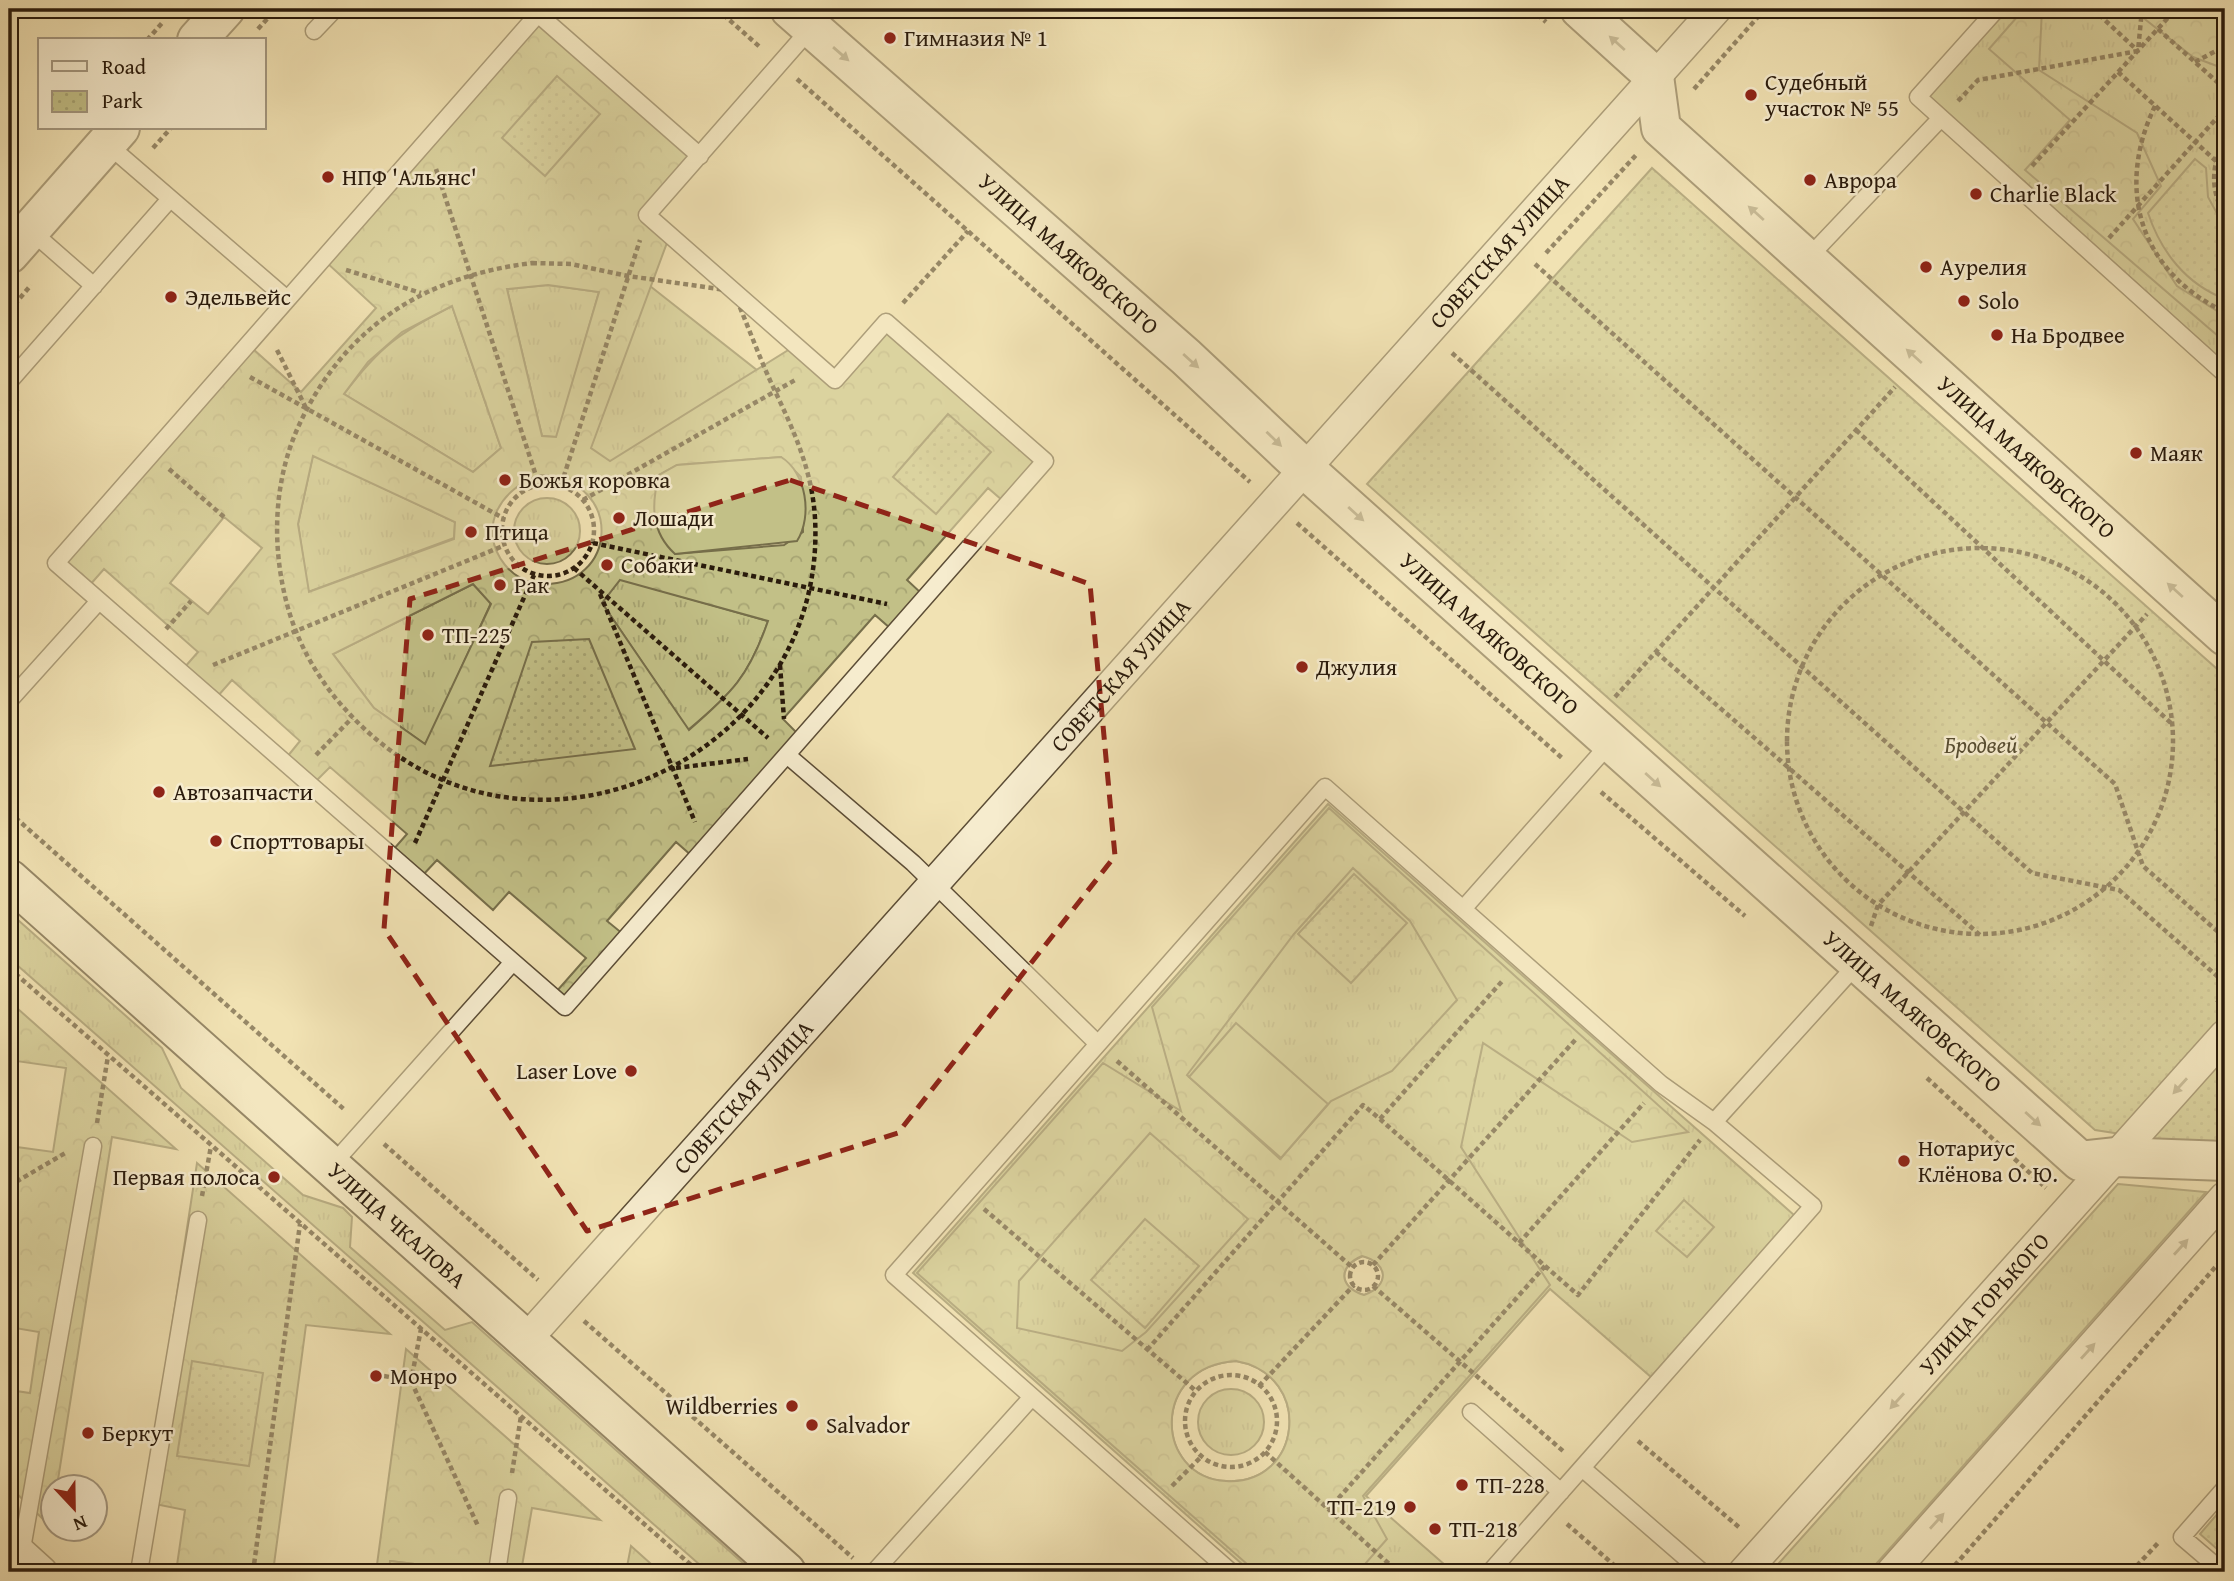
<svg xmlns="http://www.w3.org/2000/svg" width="2234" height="1581" font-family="'Gentium Book Plus',serif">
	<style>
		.grass { fill: url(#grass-tufts); stroke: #766e4a; stroke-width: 2; fill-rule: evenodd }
		.forest { fill: url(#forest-crowns); stroke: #766e4a; stroke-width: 2; fill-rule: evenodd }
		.park { fill: url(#park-dots); stroke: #766e4a; stroke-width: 2 }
		.pitch { fill: #c2c087; stroke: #766e4a; stroke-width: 2 }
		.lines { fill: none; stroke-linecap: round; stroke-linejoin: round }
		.service-casing { stroke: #5c4d36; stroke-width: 19 }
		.minor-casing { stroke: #5c4d36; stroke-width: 33 }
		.tertiary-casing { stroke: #5c4d36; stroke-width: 42 }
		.secondary-casing { stroke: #2a1b0c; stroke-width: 42 }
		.path { stroke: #2a1b0c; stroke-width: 4.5; stroke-dasharray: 5 3.5; stroke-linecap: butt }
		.service { stroke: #f6ecce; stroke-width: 16 }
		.minor { stroke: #f6ecce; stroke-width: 30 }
		.tertiary { stroke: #f6ecce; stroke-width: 38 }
		.secondary { stroke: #f6ecce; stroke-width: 38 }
		.oneway { fill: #9a8e77 }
		.marked { fill: none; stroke: #8f2418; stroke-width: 5; stroke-dasharray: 14 9; stroke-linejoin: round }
		.poi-dot { fill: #8f2418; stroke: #f6ecce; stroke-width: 2.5 }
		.labels { text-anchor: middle; stroke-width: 5; stroke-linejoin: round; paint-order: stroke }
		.poi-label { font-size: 23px; fill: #2a1b0c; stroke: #f6ecce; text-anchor: start }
		.street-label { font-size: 23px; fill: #2a1b0c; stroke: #f6ecce }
		.park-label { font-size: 23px; font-style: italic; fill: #584d31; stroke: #f6ecce }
	</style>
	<defs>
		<pattern id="grass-tufts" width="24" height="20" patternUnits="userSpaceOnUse" patternTransform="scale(1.75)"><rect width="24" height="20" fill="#c2c087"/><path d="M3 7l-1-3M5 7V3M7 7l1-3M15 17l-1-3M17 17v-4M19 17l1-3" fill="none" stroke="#a7a473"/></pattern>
		<pattern id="forest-crowns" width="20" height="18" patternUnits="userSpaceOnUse" patternTransform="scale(1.75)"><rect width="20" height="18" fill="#c2c087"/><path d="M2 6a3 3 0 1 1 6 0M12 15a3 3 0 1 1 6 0" fill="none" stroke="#a7a473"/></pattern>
		<pattern id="park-dots" width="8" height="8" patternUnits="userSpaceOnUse" patternTransform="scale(1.75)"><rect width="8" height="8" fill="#c2c087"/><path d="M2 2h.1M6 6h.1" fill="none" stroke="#a7a473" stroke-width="1.8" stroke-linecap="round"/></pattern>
	</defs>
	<rect width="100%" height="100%" fill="#f1e2b3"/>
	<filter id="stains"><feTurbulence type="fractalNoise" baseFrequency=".00286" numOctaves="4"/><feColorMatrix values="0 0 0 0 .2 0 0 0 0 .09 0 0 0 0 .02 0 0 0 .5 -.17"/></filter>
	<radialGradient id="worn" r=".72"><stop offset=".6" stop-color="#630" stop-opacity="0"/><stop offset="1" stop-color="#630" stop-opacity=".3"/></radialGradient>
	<path class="grass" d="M2008 9H2225V363L1929 96Z
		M548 285 599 292 557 437 542 436 507 289Z
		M650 286 758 371 610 463 590 449Z
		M452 306 501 448 473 472 344 394C380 346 399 333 452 306Z
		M313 455 455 522 454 538 308 592 298 524Z
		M514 531a33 33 0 1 1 66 0a33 33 0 1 1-66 0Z
		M620 579 768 621C749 676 732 693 688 730L602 603Z
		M473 584 491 603 426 745 374 708 333 654Z
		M1328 804 1794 1215 1651 1377 1550 1289 1366 1496 1453 1572H1251L913 1273ZM1363 1256C1389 1264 1390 1286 1364 1295 1338 1287 1338 1266 1363 1256ZM1236 1361C1315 1375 1302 1486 1226 1481 1154 1477 1150 1366 1236 1361Z
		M9 912 162 1048 181 1088 303 1195 343 1208 352 1217 350 1247 445 1330 472 1322 753 1572H708L9 958Z
		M2118 1184 2206 1192 1869 1572H1771Z
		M1198 1422a33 33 0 1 1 66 0a33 33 0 1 1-66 0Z"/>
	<path class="forest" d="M2024 9H2042L2039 70 2137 133 2161 186 2133 219 2177 286 2225 316V342L2025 170 2070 120 1989 49Z
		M2132 9H2225V69L2193 57Z
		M539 22 692 157 640 215 668 240 591 448 610 461 790 349 835 387 887 329 1036 461 1002 500 988 488 907 580 921 593 890 628 875 615 783 719 798 734 692 856 676 842 607 921 623 934 564 1000 556 992 586 958 509 892 493 910 437 860 422 876 393 850 407 834 330 767 315 782 287 757 300 741 232 680 217 697 184 668 198 652 104 569 89 586 63 563 253 349 301 392 376 308 326 262ZM548 285 599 292 556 437 542 436 507 289ZM452 306 501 448 473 472 344 394 368 362 402 332ZM313 456 455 522 454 539 309 592 298 524ZM781 457 801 477 803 532 784 545 675 554 659 475 677 465ZM541 475C626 481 617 587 542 584 528 584 514 576 505 565 476 528 501 487 541 475ZM224 517 262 548 208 614 170 583ZM620 580 768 621C749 676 732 693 689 730L602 603ZM473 584 491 604 425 744 374 708 333 654Z
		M1329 808 1688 1132 1632 1142 1483 1043 1461 1147 1550 1285 1363 1496 1387 1539 1358 1572H1256L917 1273 1103 1063 1181 1111 1152 1007ZM1353 868 1410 921 1457 1000 1392 1071 1331 1101 1280 1159 1187 1075 1294 934ZM1150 1133 1248 1219 1146 1332 1122 1351 1017 1328 1019 1281ZM1362 1256C1389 1263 1390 1286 1364 1295 1338 1287 1338 1266 1362 1256ZM1236 1361C1315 1375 1302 1486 1226 1481 1154 1477 1150 1366 1236 1361Z
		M9 1001 176 1149 112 1137 57 1486H52L50 1526 9 1486V1390L30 1393 39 1332 9 1327V1146L53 1152 66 1068 9 1060Z
		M197 1163 390 1334 306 1325 273 1572H176L185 1510 145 1502Z
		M406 1349 600 1520 532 1508 521 1572H480L391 1561 389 1572H376Z
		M631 1546 660 1572H626Z"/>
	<path class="park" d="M557 76 600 114 545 176 502 138Z
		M2195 159 2206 168 2208 197 2225 228V299C2186 284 2161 252 2148 213Z
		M1652 168 2225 676V1150L2095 1130 1367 484Z
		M948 414 991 452 936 514 893 477Z
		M589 639 635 749 490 766 532 642Z
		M1354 874 1407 923 1351 983 1298 934Z
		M1684 1200 1714 1227 1687 1257 1656 1231Z
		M1145 1219 1199 1266 1145 1328 1091 1280Z
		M192 1361 263 1373 249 1466 177 1456Z
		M2225 1505V1556L2200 1534Z
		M390 1561 480 1572H389Z"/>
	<path class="pitch" d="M781 457C806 472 813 516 797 541L675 554C651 532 651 505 659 475L677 465Z
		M1236 1023 1328 1104 1281 1158 1189 1077Z"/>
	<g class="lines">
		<defs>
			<path id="service" d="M1997 9 1918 97 2225 374
				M314 31 335 9
				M106 143 287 299
				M700 156 538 14 56 563 565 1007 1045 461 886 322 835 380 647 215 811 28
				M30 230 94 286
				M1807 259 1941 118
				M9 382 170 199
				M9 701 99 601
				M787 755 913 863 1098 1044
				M1463 909 1611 742
				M1714 1122 1858 963
				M331 1166 513 962
				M1471 1412 1561 1492
				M1582 1468 1702 1572
				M17 1549 23 1543 93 1146
				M139 1572 198 1220
				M497 1572 508 1498
				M874 1572 1032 1397
				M1231 1572 894 1275 1325 787 1661 1084 1714 1122 1813 1206 1490 1572
				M2223 1572 2182 1537 2225 1488"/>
			<g id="minor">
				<path id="s1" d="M526 1340 1716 9"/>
				<path d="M9 1542 42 1572"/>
				<path id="s2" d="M1744 1572 2225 1035"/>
				<path d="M1892 1572 2225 1197"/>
			</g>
			<g id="tertiary">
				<path id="s3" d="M790 9 1186 357 1305 469 2080 1161 2117 1157 2225 1161"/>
				<path id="s4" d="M1580 9 1654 76 1661 128 2225 636"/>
				<path d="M197 40 225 9"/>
				<path d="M9 254 120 128"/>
			</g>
			<g id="secondary">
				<path id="s5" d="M9 879 786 1572"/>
			</g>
		</defs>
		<use href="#service" class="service-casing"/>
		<use href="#minor" class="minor-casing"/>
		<use href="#tertiary" class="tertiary-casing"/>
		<use href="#secondary" class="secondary-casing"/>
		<path class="path" d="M717 9 761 48
			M1531 9 1546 22
			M2093 9 2138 51
			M258 29 276 9
			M2158 29 2225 89
			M147 40 163 22
			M2195 62 2225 46
			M2118 72 2216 161
			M797 79 1250 482
			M1694 89 1765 9
			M1958 101 1978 80 2138 51 2142 9
			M2155 106C2115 189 2140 272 2225 312
			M2225 142C2210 166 2211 192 2225 216
			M153 148 171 128
			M2032 166 2176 9
			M436 169 539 485
			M2109 238 2225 109
			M1546 253 1637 154
			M532 263 571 264 628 276 733 291C747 323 759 357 774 389 794 431 812 470 815 518 828 751 544 890 369 733 331 699 302 657 288 608 271 547 273 480 300 423 346 325 427 276 532 263Z
			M1535 264 2115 784 2143 866 2225 938
			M346 270 421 293
			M903 303 968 231
			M9 311 31 285
			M277 350 306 408
			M1452 353 2032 873 2119 890 2225 983
			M250 377 503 518
			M9 419 20 406
			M1856 430 2173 725
			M169 469 224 517
			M502 530a46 46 0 1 1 92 0a46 46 0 1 1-92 0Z
			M561 485 640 240
			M583 500 797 379
			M1297 523 1562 758
			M593 543 887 604
			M1787 741a193 193 0 1 1 386 0a193 193 0 1 1-386 0Z
			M574 568 768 738
			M600 594 695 822
			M166 629 191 601
			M1656 652 1980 935
			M213 665 503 546
			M780 665 784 719
			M1615 697 1895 387
			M316 755 352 718
			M676 768 748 759
			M1601 792 1745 916
			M9 812 346 1111
			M415 843 534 575
			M1871 926 1878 905 2147 614
			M9 968 699 1572
			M2217 1003 2225 993
			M1117 1061 1353 1268
			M1927 1078 2046 1188
			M1380 1119 1504 979
			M97 1123 108 1056
			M384 1144 538 1280
			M9 1186 67 1152
			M202 1196 211 1146
			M984 1209 1196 1391
			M1519 1243 1644 1103
			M1350 1276a14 14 0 1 1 28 0a14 14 0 1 1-28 0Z
			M1373 1265 1576 1039
			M1545 1266 1578 1295 1700 1140
			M1373 1286 1563 1451
			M584 1321 853 1558
			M1147 1350 1363 1105 1380 1119 1545 1266 1328 1510
			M1185 1421a46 46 0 1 1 92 0a46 46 0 1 1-92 0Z
			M384 1376 411 1381 421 1329
			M411 1381 478 1526
			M1259 1386 1354 1285
			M1638 1441 1741 1529
			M1265 1452 1398 1572
			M512 1473 521 1416
			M1172 1486 1201 1457
			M1567 1524 1622 1572
			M253 1572 300 1224
			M1949 1572 2225 1256
			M2131 1572 2159 1542"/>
		<use href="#service" class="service"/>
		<use href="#minor" class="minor"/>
		<use href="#tertiary" class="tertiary"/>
		<use href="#secondary" class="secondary"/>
	</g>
	<defs><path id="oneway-solid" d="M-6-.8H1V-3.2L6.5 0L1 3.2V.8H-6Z" transform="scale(1.75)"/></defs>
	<g class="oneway">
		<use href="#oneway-solid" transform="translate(1617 43) rotate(-138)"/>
		<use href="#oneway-solid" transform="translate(841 54) rotate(41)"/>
		<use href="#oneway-solid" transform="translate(1756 213) rotate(-138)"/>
		<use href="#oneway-solid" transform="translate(1914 356) rotate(-138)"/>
		<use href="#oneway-solid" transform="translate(1191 361) rotate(42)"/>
		<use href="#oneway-solid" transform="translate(1274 439) rotate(44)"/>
		<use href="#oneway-solid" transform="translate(1356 514) rotate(42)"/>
		<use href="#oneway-solid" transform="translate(2175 590) rotate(-138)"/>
		<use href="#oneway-solid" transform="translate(1653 780) rotate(42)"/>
		<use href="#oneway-solid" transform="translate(2180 1086) rotate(132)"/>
		<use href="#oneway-solid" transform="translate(2033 1119) rotate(42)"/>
		<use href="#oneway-solid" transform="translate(2181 1247) rotate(-48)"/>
		<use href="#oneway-solid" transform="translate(2088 1351) rotate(-48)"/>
		<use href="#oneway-solid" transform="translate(1897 1401) rotate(132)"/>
		<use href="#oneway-solid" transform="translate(1937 1521) rotate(-48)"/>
	</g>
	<path d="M0 0H2234V1581H0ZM790 480 1090 584 1115 856 898 1133 587 1231 384 929 410 599Z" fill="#f1e2b3" fill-opacity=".55" fill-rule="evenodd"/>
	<path class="marked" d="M790 480 1090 584 1115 856 898 1133 587 1231 384 929 410 599Z"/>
	<g class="poi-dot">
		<circle cx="890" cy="38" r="7"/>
		<circle cx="1751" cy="95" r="7"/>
		<circle cx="328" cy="177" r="7"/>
		<circle cx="1810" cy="180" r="7"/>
		<circle cx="1976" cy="194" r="7"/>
		<circle cx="1926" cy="267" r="7"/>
		<circle cx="171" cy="297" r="7"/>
		<circle cx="1964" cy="301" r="7"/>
		<circle cx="1997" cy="335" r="7"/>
		<circle cx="2136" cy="453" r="7"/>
		<circle cx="505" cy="480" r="7"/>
		<circle cx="619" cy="518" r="7"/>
		<circle cx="471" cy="532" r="7"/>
		<circle cx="607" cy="565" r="7"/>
		<circle cx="500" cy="585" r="7"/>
		<circle cx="428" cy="635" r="7"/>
		<circle cx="1302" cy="667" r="7"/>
		<circle cx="159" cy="792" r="7"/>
		<circle cx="216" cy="841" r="7"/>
		<circle cx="631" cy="1071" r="7"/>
		<circle cx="1904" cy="1161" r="7"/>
		<circle cx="274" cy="1177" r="7"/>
		<circle cx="376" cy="1376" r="7"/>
		<circle cx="792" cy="1406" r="7"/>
		<circle cx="812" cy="1425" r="7"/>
		<circle cx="88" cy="1433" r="7"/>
		<circle cx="1462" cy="1485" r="7"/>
		<circle cx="1410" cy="1507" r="7"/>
		<circle cx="1435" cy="1529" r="7"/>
	</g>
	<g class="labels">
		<g class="poi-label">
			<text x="904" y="46">Гимназия № 1</text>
			<text x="1765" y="90">Судебный<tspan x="1765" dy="26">участок № 55</tspan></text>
			<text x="342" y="185">НПФ 'Альянс'</text>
			<text x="1824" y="188">Аврора</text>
			<text x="1990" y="202">Charlie Black</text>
			<text x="1940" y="275">Аурелия</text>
			<text x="185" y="305">Эдельвейс</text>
			<text x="1978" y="309">Solo</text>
			<text x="2011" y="343">На Бродвее</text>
			<text x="2150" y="461">Маяк</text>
			<text x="519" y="488">Божья коровка</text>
			<text x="633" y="526">Лошади</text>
			<text x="485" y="540">Птица</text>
			<text x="621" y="573">Собаки</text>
			<text x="514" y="593">Рак</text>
			<text x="442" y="643">ТП-225</text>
			<text x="1316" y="675">Джулия</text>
			<text x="173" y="800">Автозапчасти</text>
			<text x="230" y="849">Спорттовары</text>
			<text x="617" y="1079" text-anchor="end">Laser Love</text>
			<text x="1918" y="1156">Нотариус<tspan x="1918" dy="26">Клёнова О. Ю.</tspan></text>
			<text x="260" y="1185" text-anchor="end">Первая полоса</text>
			<text x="390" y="1384">Монро</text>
			<text x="778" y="1414" text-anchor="end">Wildberries</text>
			<text x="826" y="1433">Salvador</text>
			<text x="102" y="1441">Беркут</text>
			<text x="1476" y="1493">ТП-228</text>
			<text x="1396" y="1515" text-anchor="end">ТП-219</text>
			<text x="1449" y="1537">ТП-218</text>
		</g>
		<g class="street-label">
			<text dy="8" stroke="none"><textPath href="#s1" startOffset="1460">СОВЕТСКАЯ УЛИЦА</textPath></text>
			<text dy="8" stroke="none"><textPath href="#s3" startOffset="371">УЛИЦА МАЯКОВСКОГО</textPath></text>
			<text dy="8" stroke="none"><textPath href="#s4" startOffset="644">УЛИЦА МАЯКОВСКОГО</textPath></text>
			<text dy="8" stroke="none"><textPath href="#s3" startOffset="938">УЛИЦА МАЯКОВСКОГО</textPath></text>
			<text dy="8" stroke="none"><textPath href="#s1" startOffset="892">СОВЕТСКАЯ УЛИЦА</textPath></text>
			<text dy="8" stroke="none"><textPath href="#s3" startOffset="1505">УЛИЦА МАЯКОВСКОГО</textPath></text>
			<text dy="8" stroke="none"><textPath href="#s1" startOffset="326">СОВЕТСКАЯ УЛИЦА</textPath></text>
			<text dy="8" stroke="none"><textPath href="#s5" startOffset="520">УЛИЦА ЧКАЛОВА</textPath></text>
			<text dy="8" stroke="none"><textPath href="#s2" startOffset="360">УЛИЦА ГОРЬКОГО</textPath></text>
		</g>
		<g class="park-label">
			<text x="1981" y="753">Бродвей</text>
		</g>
	</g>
	<rect width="2234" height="1581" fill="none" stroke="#f1e2b3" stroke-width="35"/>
	<rect x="10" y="10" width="2213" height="1560" fill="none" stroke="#2a1b0c" stroke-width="3.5"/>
	<rect x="18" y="18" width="2199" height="1546" fill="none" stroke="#2a1b0c" stroke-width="2"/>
	<rect x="38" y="38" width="228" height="91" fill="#f6ecce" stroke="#a49880" stroke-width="2"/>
	<rect x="52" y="61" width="35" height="10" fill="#f6ecce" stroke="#a49880" stroke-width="2"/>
	<text x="102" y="74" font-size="21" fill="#2a1b0c">Road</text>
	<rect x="52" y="91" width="35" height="21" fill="url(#park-dots)" stroke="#a49880" stroke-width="2"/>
	<text x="102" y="108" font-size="21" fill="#2a1b0c">Park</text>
	<g transform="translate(74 1508) rotate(158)"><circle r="33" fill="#f6ecce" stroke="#a49880" stroke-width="2"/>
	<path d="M0-5L12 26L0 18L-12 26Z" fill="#8f2418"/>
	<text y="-10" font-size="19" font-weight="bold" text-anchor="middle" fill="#2a1b0c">N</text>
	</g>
	<rect width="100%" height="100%" filter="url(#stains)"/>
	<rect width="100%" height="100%" fill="url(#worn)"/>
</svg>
